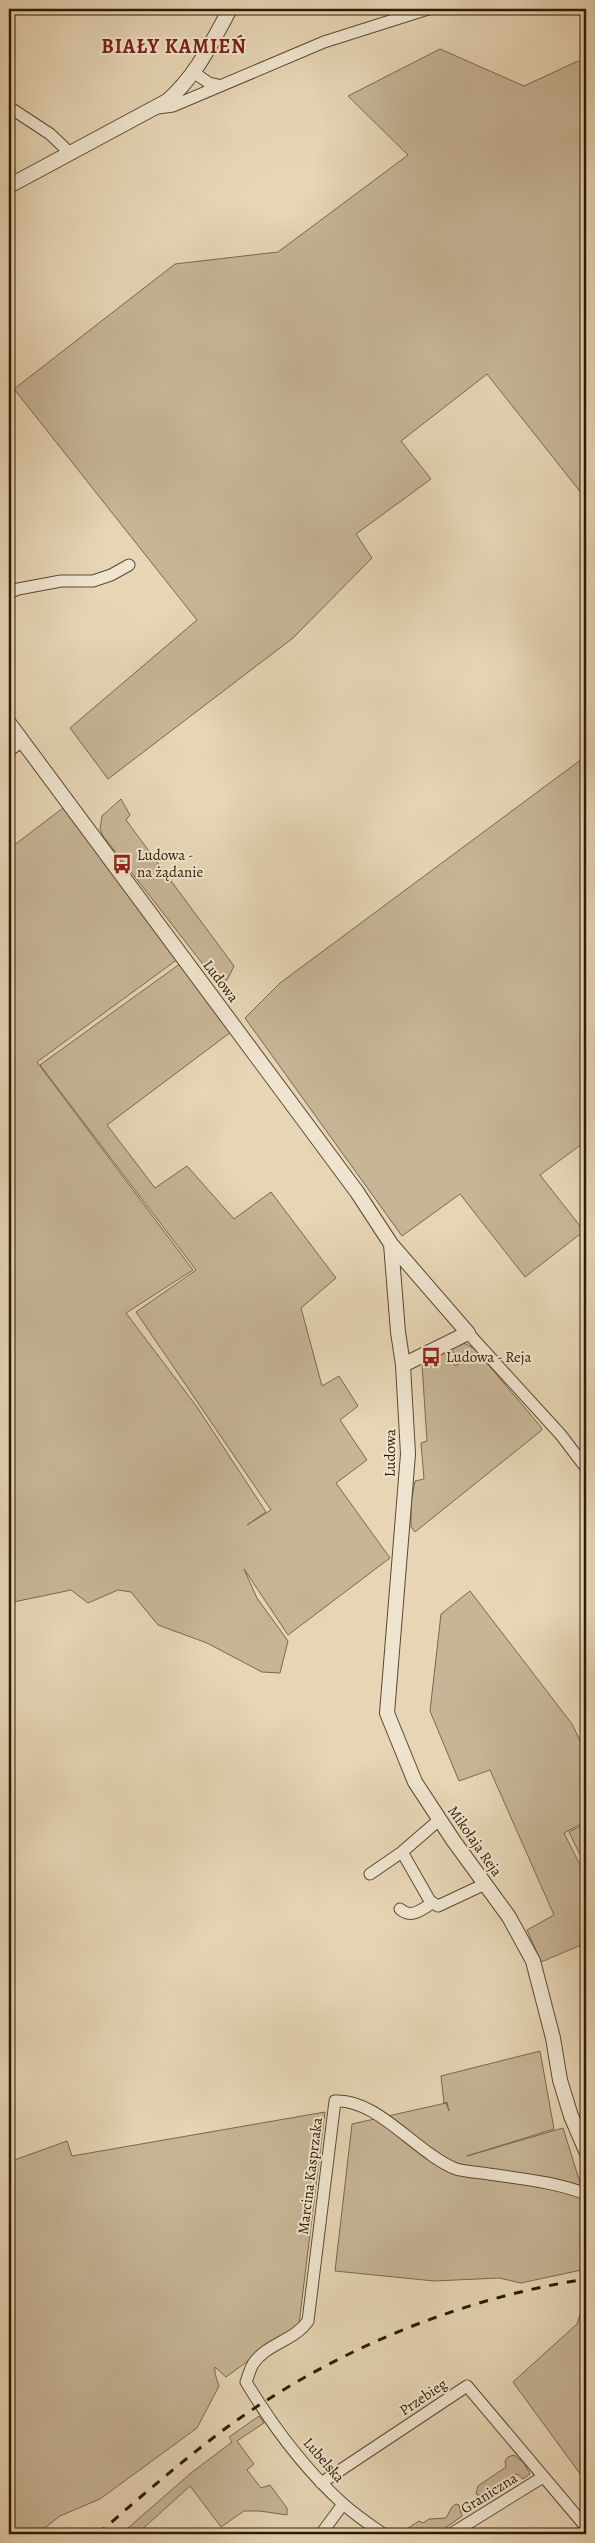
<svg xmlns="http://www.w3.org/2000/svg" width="595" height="2543" font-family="Alegreya,serif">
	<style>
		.green { fill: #c7b597; stroke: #7a684c }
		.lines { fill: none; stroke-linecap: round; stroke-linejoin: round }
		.minor-casing { stroke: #5b4a2f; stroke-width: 13 }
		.tertiary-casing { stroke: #5b4a2f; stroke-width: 16 }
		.minor { stroke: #efe4cf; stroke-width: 11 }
		.tertiary { stroke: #efe4cf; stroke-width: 14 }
		.rail { stroke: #2c1b02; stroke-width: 3; stroke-dasharray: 9 9; stroke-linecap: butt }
		.labels { text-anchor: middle; stroke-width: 4; stroke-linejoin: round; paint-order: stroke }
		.poi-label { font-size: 15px; fill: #2c1b02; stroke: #efe4cf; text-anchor: start }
		.street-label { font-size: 15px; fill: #2c1b02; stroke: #efe4cf }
		.district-label { font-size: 20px; font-weight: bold; letter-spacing: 1px; fill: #7a1f14; stroke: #efe4cf }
	</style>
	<rect width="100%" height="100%" fill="#e7d5b5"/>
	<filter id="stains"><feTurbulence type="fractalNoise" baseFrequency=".004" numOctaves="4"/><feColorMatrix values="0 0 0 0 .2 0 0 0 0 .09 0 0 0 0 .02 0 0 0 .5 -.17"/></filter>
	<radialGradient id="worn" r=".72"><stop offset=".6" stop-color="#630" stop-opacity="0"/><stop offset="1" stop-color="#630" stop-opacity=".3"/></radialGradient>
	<path class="green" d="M440 49 524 86 578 61 586 66V499L487 374 401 441 431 479 356 534 372 558 293 638 108 779 70 728 197 620 14 389 175 264 278 252 408 155 348 96Z
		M586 756V1141L540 1175 584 1231 525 1277 460 1194 402 1236 245 1018 280 983Z
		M121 799 130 815 126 820 234 966 227 980 221 983 216 981 103 836 100 829 102 816Z
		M63 808 178 959 37 1062 193 1270 126 1313 197 1407 266 1512 247 1525 271 1510 136 1312 196 1270 40 1065 181 963 231 1032 107 1125 155 1188 187 1166 234 1219 271 1192 336 1278 301 1308 322 1386 339 1376 358 1406 340 1420 367 1460 336 1483 390 1558 288 1635 244 1569 257 1598 288 1641 280 1673 262 1672 207 1643 158 1625 131 1592 118 1590 88 1603 71 1590 9 1603V849Z
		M462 1342 475 1349 541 1427 542 1430 415 1532 411 1527V1503L415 1481 424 1479 421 1443 427 1441 422 1364 447 1351 455 1366 460 1363 450 1347Z
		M470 1591 572 1724 586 1753V1821L564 1833 586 1877V1943L541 1962 527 1930 554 1915 490 1770 459 1781 430 1711 441 1614Z
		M586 1823V1856L582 1859 569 1832Z
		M540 2051 554 2129 467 2156 563 2128 586 2202V2269L521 2283 499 2278 434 2281 335 2271 352 2124 446 2103 449 2111 447 2102 444 2103 441 2076Z
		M325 2112 299 2324 226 2377 215 2367V2374L219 2386 197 2428 100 2499 60 2516 37 2534H9V2162L67 2141 72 2156Z
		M586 2296V2482L513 2382 577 2324Z
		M259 2416 264 2423 237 2441 254 2464 247 2470 261 2488 270 2485 287 2508V2515L260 2511H244L221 2527 190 2486 137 2534H121L191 2473 232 2442 229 2437Z
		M514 2455 524 2463 530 2474 523 2479 517 2474 481 2496 476 2494 478 2486 506 2467 505 2461 508 2457Z
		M456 2504 459 2505 462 2516 437 2534H403L405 2530 419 2521 423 2523 429 2519 446 2518 452 2507Z"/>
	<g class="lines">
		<defs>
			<path id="minor" d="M193 72 209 83 218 85
				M9 107 50 134 70 153
				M158 108 173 106 324 42 428 9
				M9 593 18 589 61 581H93L111 575 129 565
				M9 751 22 741
				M468 1333 561 1435 586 1468
				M402 1852 430 1901 438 1906 485 1884
				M370 1874 402 1852 439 1820
				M400 1909C411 1919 421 1910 432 1903
				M321 2483 467 2386 586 2527
				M321 2534 343 2504
				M383 2534C369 2524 354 2514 341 2502 304 2468 272 2425 246 2382 248 2377 250 2369 253 2364 266 2344 294 2341 308 2321L335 2101C377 2098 416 2153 456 2169 466 2172 479 2172 489 2174 522 2179 555 2182 586 2194
				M451 2534 543 2477"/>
			<path id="tertiary" d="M9 186 167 101C196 76 212 42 230 9
				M9 723 357 1192 391 1244 468 1333 403 1365
				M391 1244 398 1332 403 1365 408 1454 387 1713 415 1782 453 1840 509 1917 533 1961 553 2038 560 2080 571 2116 586 2151"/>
		</defs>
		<use href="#minor" class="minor-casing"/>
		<use href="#tertiary" class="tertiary-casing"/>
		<use href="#minor" class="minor"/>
		<use href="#tertiary" class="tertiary"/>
		<path class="rail" d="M98 2534C140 2497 182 2461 226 2428 332 2351 457 2299 586 2279"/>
	</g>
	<defs>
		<symbol id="bus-bare" viewBox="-9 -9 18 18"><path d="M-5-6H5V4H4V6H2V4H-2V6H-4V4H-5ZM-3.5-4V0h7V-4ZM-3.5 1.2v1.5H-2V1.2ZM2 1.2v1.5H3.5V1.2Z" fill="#8f2418" stroke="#efe4cf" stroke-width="2.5" paint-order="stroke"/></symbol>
	</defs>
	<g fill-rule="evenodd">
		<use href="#bus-bare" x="108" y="850" width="28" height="28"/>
		<use href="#bus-bare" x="417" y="1343" width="28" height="28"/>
	</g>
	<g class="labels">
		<g class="poi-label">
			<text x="137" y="860">Ludowa -<tspan x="137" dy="17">na żądanie</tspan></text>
			<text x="446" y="1362">Ludowa - Reja</text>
		</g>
		<g class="street-label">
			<text transform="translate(221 981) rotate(53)" y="5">Ludowa</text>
			<text transform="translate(390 1453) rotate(-89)" y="5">Ludowa</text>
			<text transform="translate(475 1841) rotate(55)" y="5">Mikołaja Reja</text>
			<text transform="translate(310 2176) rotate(-83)" y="5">Marcina Kasprzaka</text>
			<text transform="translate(423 2397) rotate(-34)" y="5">Przebieg</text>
			<text transform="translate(324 2460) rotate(49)" y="5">Lubelska</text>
			<text transform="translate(489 2493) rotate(-32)" y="5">Graniczna</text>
		</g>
		<g class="district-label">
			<text x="174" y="53">BIAŁY KAMIEŃ</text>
		</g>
	</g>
	<rect width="595" height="2543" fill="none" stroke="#e7d5b5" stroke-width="30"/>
	<rect x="10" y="10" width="575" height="2523" fill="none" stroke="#2c1b02" stroke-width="2.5"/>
	<rect x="15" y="15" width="565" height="2513" fill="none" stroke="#2c1b02"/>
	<rect width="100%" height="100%" filter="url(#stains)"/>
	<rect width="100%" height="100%" fill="url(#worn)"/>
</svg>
